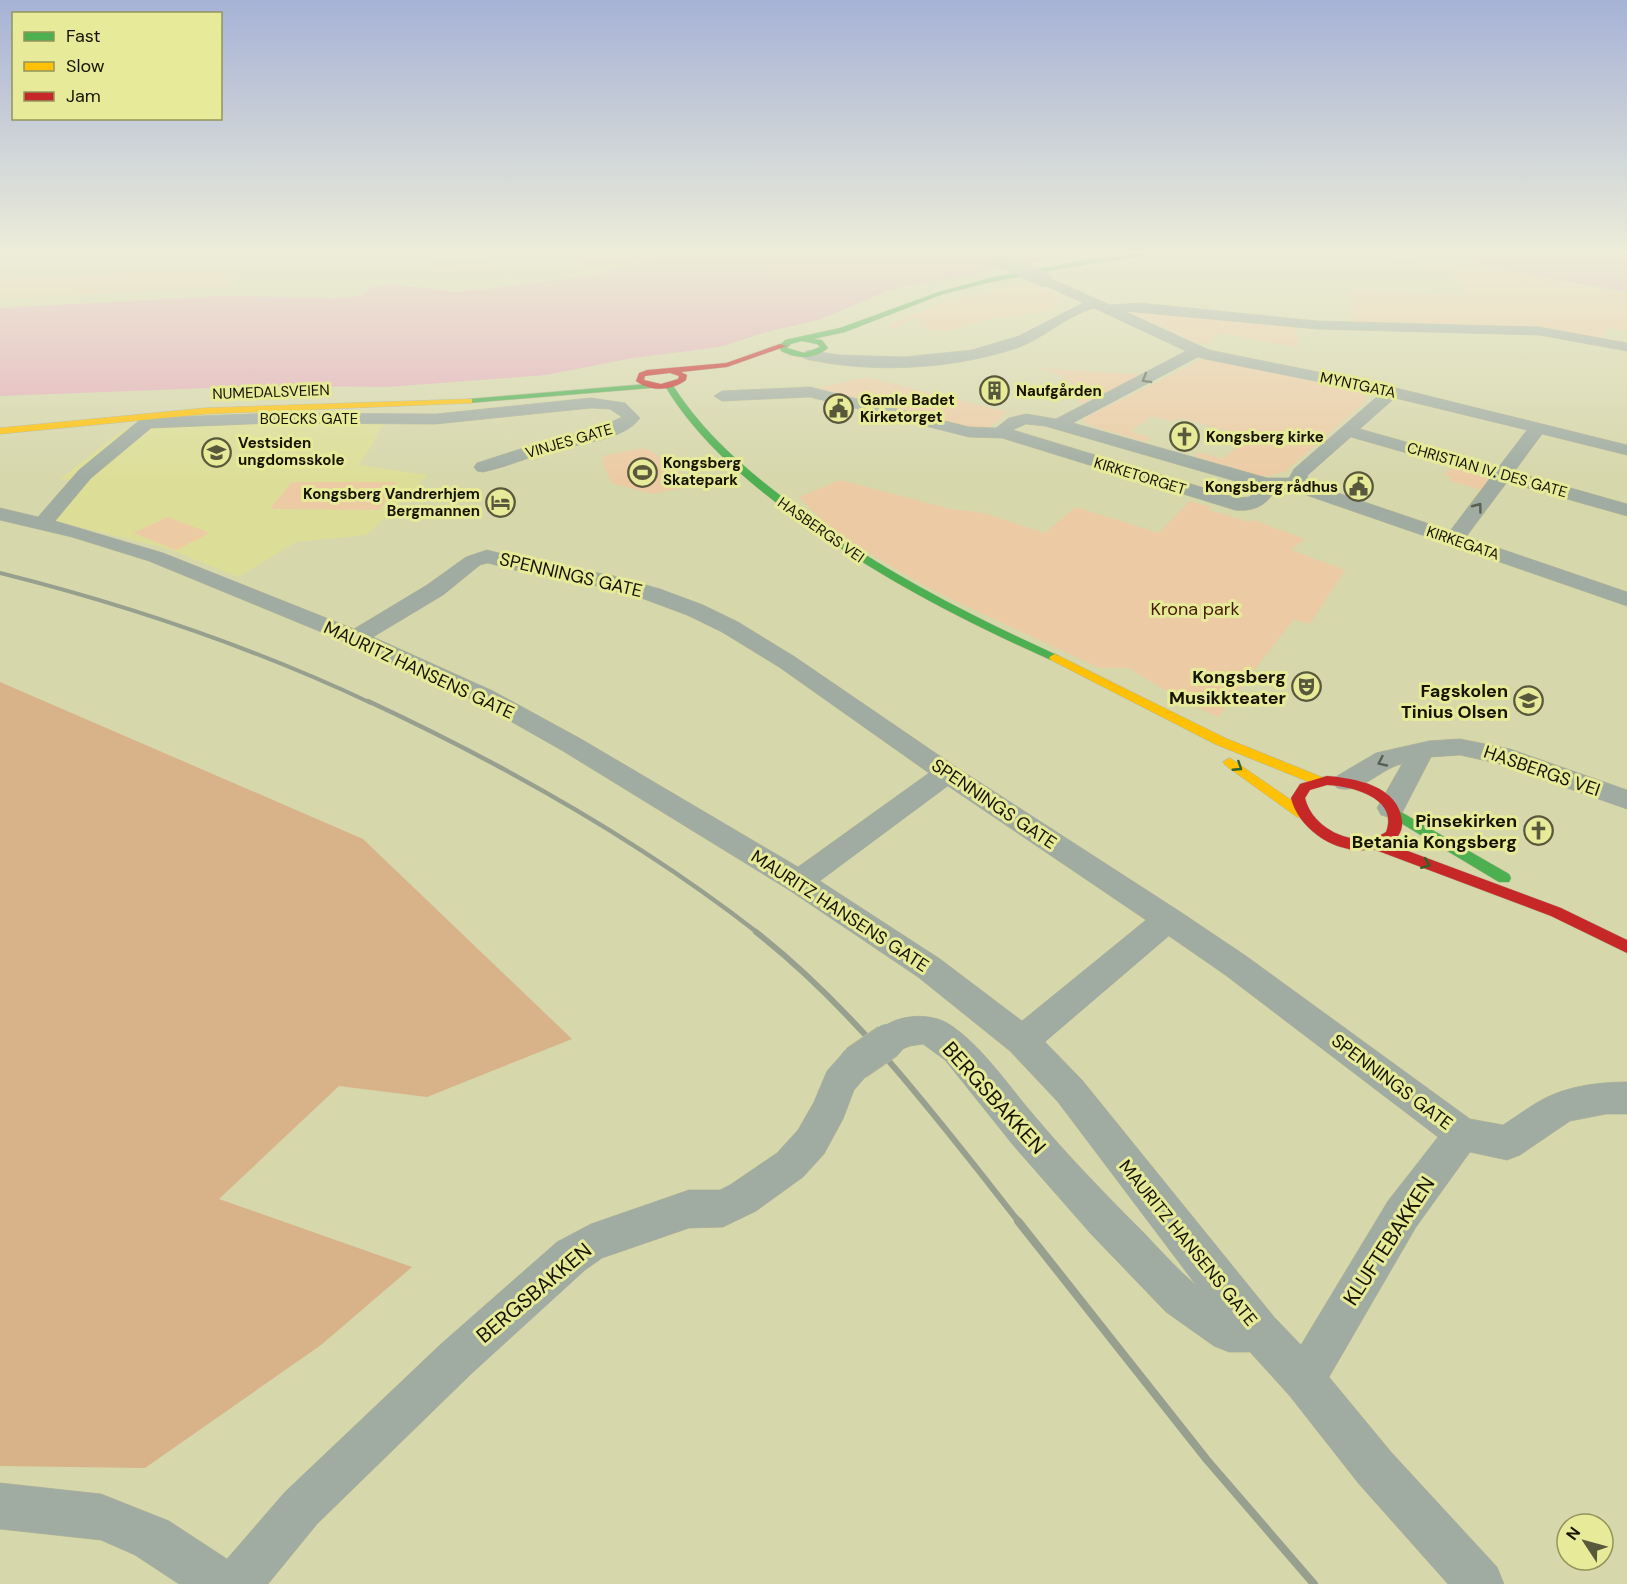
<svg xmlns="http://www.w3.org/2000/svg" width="1627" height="1584" font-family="'DM Sans',sans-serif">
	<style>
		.built { fill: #dcde98 }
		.green { fill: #eccba4 }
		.forest { fill: #d8b288 }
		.water { fill: #e4aeba }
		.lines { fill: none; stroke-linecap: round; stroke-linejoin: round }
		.street-casing { stroke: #b4b493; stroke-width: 1 }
		.fast-casing { stroke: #b4b493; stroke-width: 1 }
		.slow-casing { stroke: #b4b493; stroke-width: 1 }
		.jam-casing { stroke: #b4b493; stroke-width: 1 }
		.street { fill: #a0aca2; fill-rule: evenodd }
		.fast { fill: #4caf50; fill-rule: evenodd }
		.slow { fill: #ffc107; fill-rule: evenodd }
		.jam { fill: #c62828; fill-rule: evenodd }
		.rail-far3 { stroke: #979f8f; stroke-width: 4 }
		.rail-far2 { stroke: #979f8f; stroke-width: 4.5 }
		.rail-far1 { stroke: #979f8f; stroke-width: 6 }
		.rail { stroke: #979f8f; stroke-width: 8 }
		.street-bridge-far1-casing { stroke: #b4b493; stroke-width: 15; stroke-linecap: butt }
		.street-bridge-casing { stroke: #b4b493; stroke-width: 36; stroke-linecap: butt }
		.street-bridge-far1 { stroke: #a0aca2; stroke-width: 14 }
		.street-bridge { stroke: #a0aca2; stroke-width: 34 }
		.oneway { stroke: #5a6051 }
		.oneway2 { stroke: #306228 }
		.labels { text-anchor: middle; stroke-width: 6; stroke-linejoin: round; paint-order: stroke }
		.far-street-label { font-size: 15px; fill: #141400; stroke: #e7ea98 }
		.far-poi-label { font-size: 15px; font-weight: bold; fill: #141400; stroke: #e7ea98; text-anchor: start }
		.street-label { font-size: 18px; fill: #141400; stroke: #e7ea98 }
		.park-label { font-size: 18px; fill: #471a00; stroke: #e7ea98 }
		.poi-label { font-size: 18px; font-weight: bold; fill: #141400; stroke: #e7ea98; text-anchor: end }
		.near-street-label { font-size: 21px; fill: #141400; stroke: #e7ea98 }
	</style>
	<rect width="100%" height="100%" fill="#d6d7ab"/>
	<path class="built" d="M387 422 378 432 375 441 359 465 428 475 367 535 296 542 238 577 169 549 40 517 75 480 60 479 124 429 156 425Z"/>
	<path class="green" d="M489 255 488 268 430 272 433 257Z
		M607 255H673L582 276 579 257Z
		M1340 255 1462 258 1528 276 1627 294V331L1606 328 1602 340 1563 332 1354 323 1349 289 1465 296 1452 269 1345 260Z
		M241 270 226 287 0 299V279H12L19 276Z
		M1035 282 1061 297 1054 303 1056 308C1036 315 1016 315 996 318 969 321 946 342 919 325L922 323 914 318 899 327 892 328 888 324 948 301Z
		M1128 310 1296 326 1298 348 1223 333 1215 336 1210 344 1196 343Z
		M1205 358 1355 389 1366 396 1367 400 1286 471 1269 476 1257 475 1194 456 1199 452 1223 459 1243 442 1219 435 1224 430 1180 418 1174 422 1151 416 1131 431 1151 438 1146 442 1084 423 1083 419Z
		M1039 368 1145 375 1084 404 1078 402C1076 379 1059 374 1039 368Z
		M866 377 1008 412 982 433 819 388Z
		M642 448 650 450 692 482 691 486 653 494 612 483 602 461 603 456Z
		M1452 467 1490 478 1482 490 1450 481 1452 477 1444 475Z
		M840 480 951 509 983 513 1045 533 1076 507 1159 533 1190 501 1211 507 1209 510 1249 522 1253 520 1305 539 1291 550 1345 570 1310 624 1294 619 1218 717 1181 700 1129 668H1099L934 591 860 548 825 523 799 497Z
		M292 482H397L380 510 270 509Z
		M168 517 210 533 176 550 133 533Z"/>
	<path class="forest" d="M0 682 363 839 572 1039 427 1097 339 1086 219 1199 412 1267 321 1345 145 1468 0 1466Z"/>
	<path class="water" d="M675 255H1068L890 290 819 320 766 332 720 347 633 358 546 375 388 387 262 386 0 396V308L221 296 337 298 361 296 373 287 393 284 455 292 484 289 584 277Z
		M1397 255H1627V292L1529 275 1463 258 1437 259Z"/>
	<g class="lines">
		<defs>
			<path id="street" d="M1045 276 1110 305 1140 303 1317 321 1539 327 1627 343V351L1539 335 1317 329 1124 311 1209 350 1392 387 1627 445V455L1542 434 1514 472 1627 504V516L1507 482 1466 537 1627 592V606L1309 496 1297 490H1275C1267 506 1252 512 1235 510L1002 438 969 437 810 397 722 401 714 396 722 391 810 387 969 427 996 428 1009 418 1026 414 1056 419 1186 351 1094 308C1066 316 1044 338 1017 348 957 368 883 373 821 362 814 360 805 361 800 355L808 350 839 355 904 357 972 350 1019 336 1083 303 1040 283 1038 280ZM1198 357 1205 359 1380 394 1294 469 1289 478H1267L1073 423ZM1395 398 1527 430 1498 468 1360 429ZM1026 424 1045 426 1256 487 1254 493 1249 497 1237 498 1013 430ZM1351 437 1491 477 1450 531 1323 488 1309 481 1307 476Z
				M591 398 625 403 640 418C624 441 575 444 550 451 527 458 506 467 483 472L477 471 474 467 477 463 539 443 595 430 622 417 610 409 591 408 436 424 274 423 151 428 91 478 55 521 163 553 354 629 427 585 466 557 487 550 518 558 614 576 660 589 703 605 738 622 795 657 956 767 1179 911 1246 956 1470 1119 1503 1125C1519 1115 1535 1102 1552 1095 1575 1085 1603 1082 1627 1082V1114H1606L1570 1121 1520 1155 1507 1160 1470 1152 1416 1227 1329 1377 1391 1452 1497 1567 1504 1584H1448L1359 1484 1289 1395 1250 1352H1229L1214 1346 1166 1312 1091 1234 1013 1145 945 1060 923 1044 910 1046 888 1055 876 1051 871 1041C883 1016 924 1010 947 1023 979 1042 1008 1085 1032 1113 1067 1155 1106 1195 1144 1233 1161 1251 1178 1270 1196 1285L1058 1102 1010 1051 918 977 789 890 563 751 475 701 348 643 149 561 72 537 0 520V508L38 517 79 470 141 419 147 418 274 413 436 414ZM488 563 515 570 603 587 644 599 687 615 722 632 779 667 929 773 798 867 581 739 493 691 373 637 443 595 480 565ZM948 786 1146 920 1022 1021 940 959 820 881ZM1169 936 1224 974 1438 1137 1388 1201 1301 1345 1274 1317 1082 1080 1045 1042Z
				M1460 739 1510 749 1627 790V809L1496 763 1460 755 1431 757 1401 815 1391 818 1381 815 1377 808 1402 764C1379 769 1361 795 1337 788L1333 782 1337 776 1376 753 1429 741Z
				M856 1048 868 1052 873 1063 868 1074 854 1090 843 1119 824 1154 803 1177 756 1211 723 1227 689 1228 602 1258 585 1270 471 1374 317 1524 268 1584H179L135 1555 101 1540 0 1529V1483L101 1494 169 1521 227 1559 285 1492 441 1344 557 1242 591 1224 689 1190H720L730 1185 777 1153 798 1130 814 1102 827 1071 844 1052Z"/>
			<path id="fast" d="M1131 255H1151L1087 264 991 282 943 294 845 332 813 339 822 340 828 348C814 360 797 359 781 351L779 346 785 340 840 328 939 292 990 278 1087 260ZM802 341 817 344 820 347 804 353 787 348 791 344Z
				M648 384 652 386 651 388 469 403 465 401 469 399Z
				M666 384H672C703 433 744 468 790 503 873 566 964 613 1059 656L1061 658 1059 660H1051C954 617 862 568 778 504 734 470 694 434 665 386Z
				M1394 808 1509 874 1511 878 1509 882H1499L1389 816 1387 813Z"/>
			<path id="slow" d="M469 399H472V403L205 414 0 434V428L205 408Z
				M1055 654 1225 738 1324 778 1326 781 1319 786 1314 784 1215 744 1051 660 1049 658 1051 656Z
				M1230 758 1307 811 1309 814 1307 817H1297L1225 765 1223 762Z"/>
			<path id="jam" d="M780 344 787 346 727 367 681 372 687 375 686 380C672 391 650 392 636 381L639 373 647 370 726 363ZM670 373 679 376 678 379 661 384 644 380 645 376Z
				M1327 776C1355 778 1399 786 1402 821 1403 832 1397 839 1389 844L1561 908 1627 940V953L1551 916 1373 849C1339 856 1299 831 1291 798L1300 784ZM1327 785C1352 786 1399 798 1386 832 1358 850 1313 831 1305 798L1310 790Z"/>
		</defs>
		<use href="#street" class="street-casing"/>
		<use href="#fast" class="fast-casing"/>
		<use href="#slow" class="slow-casing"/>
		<use href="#jam" class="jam-casing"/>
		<use href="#street" class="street"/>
		<use href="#fast" class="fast"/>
		<use href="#slow" class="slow"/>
		<use href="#jam" class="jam"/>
		<path class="rail-far3" d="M0 573C128 605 252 647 371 703"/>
		<path class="rail-far2" d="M368 701C505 765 639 840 758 933"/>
		<path class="rail-far1" d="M756 932C858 1012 939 1121 1019 1222"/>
		<path class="rail" d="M1018 1221 1207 1460 1314 1584"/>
		<defs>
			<path id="street-bridge-far1" d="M990 255 1045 280"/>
			<path id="street-bridge" d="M856 1063 888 1041"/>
		</defs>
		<use href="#street-bridge-far1" class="street-bridge-far1-casing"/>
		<use href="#street-bridge" class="street-bridge-casing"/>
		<use href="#street-bridge-far1" class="street-bridge-far1"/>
		<use href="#street-bridge" class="street-bridge"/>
	</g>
	<defs><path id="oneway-chevron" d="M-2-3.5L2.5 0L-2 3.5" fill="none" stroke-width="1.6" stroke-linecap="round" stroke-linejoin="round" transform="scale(1.5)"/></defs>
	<g class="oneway">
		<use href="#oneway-chevron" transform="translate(1146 379) rotate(150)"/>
		<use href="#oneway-chevron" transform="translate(1478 507) rotate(-53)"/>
		<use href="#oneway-chevron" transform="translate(1382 762) rotate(155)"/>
	</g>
	<g class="oneway2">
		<use href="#oneway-chevron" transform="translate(1238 767) rotate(33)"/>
		<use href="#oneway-chevron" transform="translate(1426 864) rotate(21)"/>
	</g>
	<linearGradient id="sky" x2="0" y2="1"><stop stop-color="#a6b2d6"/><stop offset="0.53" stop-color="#ededd9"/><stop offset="1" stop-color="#ededd9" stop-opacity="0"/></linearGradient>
	<rect width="1627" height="477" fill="url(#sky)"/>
	<defs>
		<symbol id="building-ring" viewBox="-11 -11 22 22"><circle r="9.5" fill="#e7ea98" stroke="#58583c" stroke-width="1.5"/><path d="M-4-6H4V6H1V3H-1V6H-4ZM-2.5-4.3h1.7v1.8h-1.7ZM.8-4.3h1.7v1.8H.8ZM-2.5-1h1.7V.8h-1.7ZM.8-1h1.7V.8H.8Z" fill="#58583c"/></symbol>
		<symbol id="civic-ring" viewBox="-11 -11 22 22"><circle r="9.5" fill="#e7ea98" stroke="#58583c" stroke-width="1.5"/><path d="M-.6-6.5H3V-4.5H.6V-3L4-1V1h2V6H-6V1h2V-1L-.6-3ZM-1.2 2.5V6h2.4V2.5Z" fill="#58583c"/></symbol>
		<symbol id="church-ring" viewBox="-11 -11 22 22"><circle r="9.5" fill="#e7ea98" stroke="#58583c" stroke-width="1.5"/><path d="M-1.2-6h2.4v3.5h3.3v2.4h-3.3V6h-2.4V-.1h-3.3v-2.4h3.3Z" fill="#58583c"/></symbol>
		<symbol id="school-ring" viewBox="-11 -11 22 22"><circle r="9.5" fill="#e7ea98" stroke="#58583c" stroke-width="1.5"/><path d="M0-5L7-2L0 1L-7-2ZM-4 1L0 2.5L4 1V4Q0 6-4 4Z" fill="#58583c"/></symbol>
		<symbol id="stadium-ring" viewBox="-11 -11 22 22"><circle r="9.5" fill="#e7ea98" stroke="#58583c" stroke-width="1.5"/><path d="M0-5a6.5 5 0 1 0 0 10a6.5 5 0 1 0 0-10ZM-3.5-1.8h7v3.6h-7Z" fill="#58583c"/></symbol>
		<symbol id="hotel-ring" viewBox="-11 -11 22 22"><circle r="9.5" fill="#e7ea98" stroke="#58583c" stroke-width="1.5"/><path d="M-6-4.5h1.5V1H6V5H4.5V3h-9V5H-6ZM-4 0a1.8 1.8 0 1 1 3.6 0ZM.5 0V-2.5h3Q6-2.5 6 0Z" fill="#58583c"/></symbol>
		<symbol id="theatre-ring" viewBox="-11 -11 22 22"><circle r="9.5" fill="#e7ea98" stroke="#58583c" stroke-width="1.5"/><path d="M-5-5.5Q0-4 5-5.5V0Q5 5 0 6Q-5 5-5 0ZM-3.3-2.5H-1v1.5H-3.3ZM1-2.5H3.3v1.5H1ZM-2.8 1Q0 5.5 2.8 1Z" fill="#58583c"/></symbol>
		<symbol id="university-ring" viewBox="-11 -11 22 22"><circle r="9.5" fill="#e7ea98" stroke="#58583c" stroke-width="1.5"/><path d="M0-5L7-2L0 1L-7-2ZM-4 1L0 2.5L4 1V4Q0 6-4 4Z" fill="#58583c"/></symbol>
	</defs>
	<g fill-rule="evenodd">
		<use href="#building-ring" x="978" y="374" width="33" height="33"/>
		<use href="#civic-ring" x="822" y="392" width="33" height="33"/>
		<use href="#church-ring" x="1168" y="420" width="33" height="33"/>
		<use href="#school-ring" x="200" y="436" width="33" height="33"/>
		<use href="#stadium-ring" x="626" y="456" width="33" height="33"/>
		<use href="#civic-ring" x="1342" y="470" width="33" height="33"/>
		<use href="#hotel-ring" x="484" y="486" width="33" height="33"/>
		<use href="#theatre-ring" x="1290" y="670" width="33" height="33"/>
		<use href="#university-ring" x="1512" y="684" width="33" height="33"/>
		<use href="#church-ring" x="1522" y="814" width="33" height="33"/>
	</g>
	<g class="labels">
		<g class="far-street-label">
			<text transform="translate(1358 385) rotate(12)" y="5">MYNTGATA</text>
			<text transform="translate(271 392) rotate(-2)" y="5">NUMEDALSVEIEN</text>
			<text x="309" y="424">BOECKS GATE</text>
			<text transform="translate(569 441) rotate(-16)" y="5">VINJES GATE</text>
			<text transform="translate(1487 470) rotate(16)" y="5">CHRISTIAN IV. DES GATE</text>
			<text transform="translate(1140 476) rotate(17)" y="5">KIRKETORGET</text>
			<text transform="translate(821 530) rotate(35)" y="5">HASBERGS VEI</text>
			<text transform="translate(1463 543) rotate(19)" y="5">KIRKEGATA</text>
		</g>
		<g class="far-poi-label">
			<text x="1016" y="396">Naufgården</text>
			<text x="860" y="405">Gamle Badet<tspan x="860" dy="17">Kirketorget</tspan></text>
			<text x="1206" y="442">Kongsberg kirke</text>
			<text x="238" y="448">Vestsiden<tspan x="238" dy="17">ungdomsskole</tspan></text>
			<text x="663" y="468">Kongsberg<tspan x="663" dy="17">Skatepark</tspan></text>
			<text x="1338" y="492" text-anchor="end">Kongsberg rådhus</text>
			<text x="480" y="499" text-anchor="end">Kongsberg Vandrerhjem<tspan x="480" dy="17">Bergmannen</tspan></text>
		</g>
		<g class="street-label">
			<text transform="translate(571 575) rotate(13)" y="6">SPENNINGS GATE</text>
			<text transform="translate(419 670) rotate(25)" y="6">MAURITZ HANSENS GATE</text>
			<text transform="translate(1542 771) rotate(19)" y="6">HASBERGS VEI</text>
			<text transform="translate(994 804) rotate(34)" y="6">SPENNINGS GATE</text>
			<text transform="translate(840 911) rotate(33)" y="6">MAURITZ HANSENS GATE</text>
			<text transform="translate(1392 1082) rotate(37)" y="6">SPENNINGS GATE</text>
			<text transform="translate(1188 1243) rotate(51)" y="6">MAURITZ HANSENS GATE</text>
		</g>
		<g class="park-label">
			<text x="1195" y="615">Krona park</text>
		</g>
		<g class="poi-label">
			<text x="1286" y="683">Kongsberg<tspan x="1286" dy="21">Musikkteater</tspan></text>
			<text x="1508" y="697">Fagskolen<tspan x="1508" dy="21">Tinius Olsen</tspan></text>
			<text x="1517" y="827">Pinsekirken<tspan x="1517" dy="21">Betania Kongsberg</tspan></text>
		</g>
		<g class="near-street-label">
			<text transform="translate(994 1098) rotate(48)" y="7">BERGSBAKKEN</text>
			<text transform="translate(1389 1241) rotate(-57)" y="7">KLUFTEBAKKEN</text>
			<text transform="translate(534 1293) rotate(-40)" y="7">BERGSBAKKEN</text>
		</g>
	</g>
	<rect x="12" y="12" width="210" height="108" fill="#e7ea98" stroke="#93945b" stroke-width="1.5"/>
	<rect x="24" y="32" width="30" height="9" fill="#4caf50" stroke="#93945b" stroke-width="1.5"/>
	<text x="66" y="42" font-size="18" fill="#141400">Fast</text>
	<rect x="24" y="62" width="30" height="9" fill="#ffc107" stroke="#93945b" stroke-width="1.5"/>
	<text x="66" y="72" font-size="18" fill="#141400">Slow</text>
	<rect x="24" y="92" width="30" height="9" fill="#c62828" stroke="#93945b" stroke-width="1.5"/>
	<text x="66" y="102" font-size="18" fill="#141400">Jam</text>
	<g transform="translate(1585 1542) rotate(306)"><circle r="28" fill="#e7ea98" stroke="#93945b" stroke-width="1.5"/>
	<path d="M0-4.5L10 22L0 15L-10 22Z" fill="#58583c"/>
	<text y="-9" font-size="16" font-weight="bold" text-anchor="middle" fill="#141400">N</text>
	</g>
</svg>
